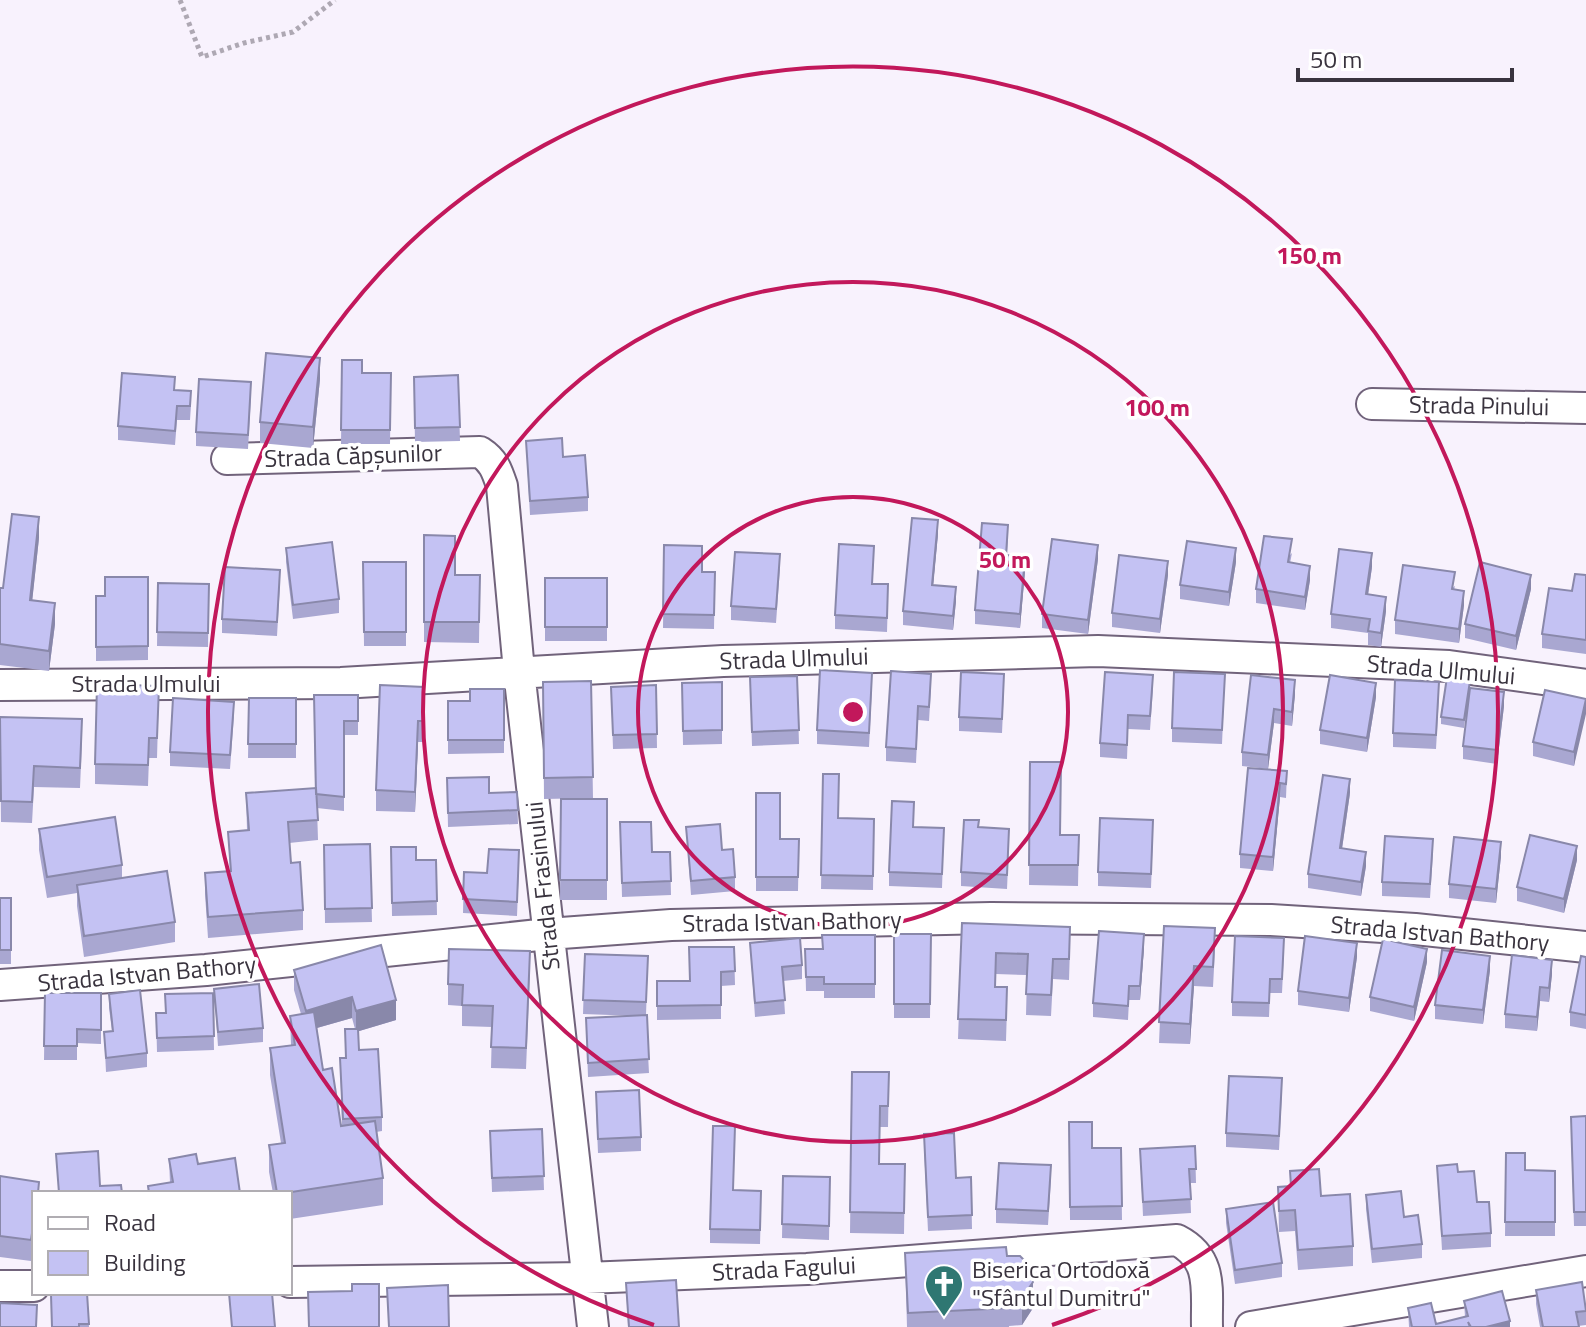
<svg xmlns="http://www.w3.org/2000/svg" width="1586" height="1327" font-family="'Titillium Web',sans-serif">
	<style>
		.lines { fill: none; stroke-linecap: round; stroke-linejoin: round }
		.minor-casing { stroke: #71637b; stroke-width: 34 }
		.path { stroke: #aea8b3; stroke-width: 5; stroke-dasharray: 4 4; stroke-linecap: butt }
		.minor { stroke: #fff; stroke-width: 30 }
		.wall { fill: #a9a7d1; fill-rule: evenodd }
		.shaded-wall { fill: #8988aa }
		.building { fill: #c4c2f3; stroke: #8988aa; stroke-width: 2 }
		.ring { fill: none; stroke: #c2185b; stroke-width: 4 }
		.labels { text-anchor: middle; stroke-width: 7; stroke-linejoin: round; paint-order: stroke }
		.street-label { font-size: 24px; fill: #39333e; stroke: #fff }
		.poi-label { font-size: 24px; fill: #39333e; stroke: #fff; text-anchor: start }
		.centre { fill: #c2185b; stroke: #fff; stroke-width: 4 }
		.ring-label { font-size: 24px; text-anchor: middle; font-weight: bold; fill: #c2185b; stroke: #fff; stroke-width: 7; stroke-linejoin: round; paint-order: stroke }
	</style>
	<rect width="100%" height="100%" fill="#f8f2fd"/>
	<g class="lines">
		<defs>
			<path id="minor" d="M1372 404 1586 408
				M227 459 480 452C494 461 497 471 502 486L519 671 593 1327
				M0 685 341 683 723 661 1098 651 1449 666 1586 685
				M0 985 206 970 548 934 671 925 991 918 1271 920 1415 929 1586 947
				M290 1282 586 1278 807 1269 1177 1240C1214 1259 1206 1291 1207 1327
				M0 1286H34
				M1251 1327 1586 1271"/>
		</defs>
		<use href="#minor" class="minor-casing"/>
		<path class="path" d="M180 0 202 57 244 43 293 32 335 0"/>
		<use href="#minor" class="minor"/>
	</g>
	<path class="wall" d="M342 360 362 373H391L390 444H341Z
		M458 375 460 441 415 442 414 391Z
		M320 379 313 448 260 443V422Z
		M175 390 191 405 190 420H177L175 445 118 440V426Z
		M251 396 248 449 196 446V432Z
		M526 441 563 457 588 497V511L530 515Z
		M938 534 933 585 956 601 953 630 903 625V611Z
		M424 535 455 575H480L479 643 424 642Z
		M39 538 32 601 55 624 49 671 0 665V588H3Z
		M1008 539 1007 555 1025 571 1020 628 975 624V610Z
		M664 545 702 572H715L714 629 663 628Z
		M286 548 339 599V613L293 619 286 562Z
		M1292 553 1290 563 1310 580 1305 610 1256 603V589Z
		M1098 559 1088 634 1042 628V614Z
		M874 560 872 584 888 598 887 632 835 629V615Z
		M363 562H406V646H364Z
		M1236 562 1229 606 1180 599V585Z
		M1372 567 1368 595 1386 611 1381 647 1368 645V633L1331 628V614Z
		M780 568 776 623 731 620V606Z
		M1168 575 1160 633 1112 627V613Z
		M1586 575V654L1542 648V634L1572 591Z
		M148 577V660L96 661V596H105Z
		M545 578H607V641H545Z
		M158 583 209 584 208 647 157 646Z
		M280 584 277 636 222 633V619Z
		M1455 586 1454 590 1464 605 1459 643 1395 634V620Z
		M1531 589 1516 650 1465 638V624Z
		M1225 674 1222 744 1172 742V728Z
		M1251 675 1295 694 1292 726 1274 723 1268 769 1242 766V752Z
		M797 676 799 744 752 746 750 677Z
		M591 681 593 798 544 799 543 682Z
		M1470 681 1464 728 1441 724V717Z
		M722 682V744L683 745 682 683Z
		M656 685 657 748 613 749 611 687Z
		M159 686 157 758H149L148 786 95 784V764Z
		M424 687 423 742H418L415 812 376 811V790Z
		M872 687 869 747 817 744V730Z
		M931 688 929 721 918 720 916 763 886 761V747Z
		M1004 688 1002 733 959 731V717Z
		M504 689V753L448 754V701H470Z
		M1153 689 1150 730 1128 729 1127 759 1100 757V743Z
		M314 695H358V735H344V811L317 808 318 840 289 843 291 863 303 910V930L208 938 205 894V873L230 871 228 832 247 830 246 793 315 788Z
		M1439 696 1436 749 1393 747V733Z
		M1376 697 1367 752 1320 744V730Z
		M249 698H296V758H248Z
		M1586 699 1574 766 1533 756V742Z
		M1504 706 1497 764 1463 759V746Z
		M234 716 230 769 170 766V752Z
		M0 717 82 740 80 788 34 787 32 823 1 822Z
		M1030 762 1060 835H1079L1078 886 1029 885Z
		M1287 771 1286 798 1280 797 1273 871 1240 868V854Z
		M823 774 838 818 874 819 873 890 821 889Z
		M447 778 489 793 517 792 518 824 448 827Z
		M756 793 780 839H799L798 891H756Z
		M1350 793 1342 849 1366 866 1361 896 1308 888V874Z
		M561 799H607V900H560Z
		M620 822 652 852H670L671 895 622 897Z
		M686 827 722 850 735 877V891L691 895Z
		M914 827 944 828 942 888 889 886V872Z
		M979 827 1009 843 1007 889 961 886V872Z
		M39 829 122 865V878L175 922V942L84 957 77 906V893L47 898 39 850Z
		M1153 834 1151 888 1098 886V872Z
		M370 844 372 922 325 923 324 845Z
		M391 847 416 860H436L437 915 392 916Z
		M1433 853 1430 898 1382 896V882Z
		M1501 856 1496 903 1449 898V884Z
		M1577 860 1564 913 1517 901V887Z
		M519 864 517 916 463 913 464 872 487 873Z
		M0 898H11V964H0Z
		M962 923 1070 948 1069 980 1053 979 1051 1016 1026 1015 1027 975 996 974V987L1007 1008 1006 1041 958 1039Z
		M1164 926 1215 949 1213 987 1194 986 1190 1044 1159 1043Z
		M894 934H931L930 1018H894Z
		M875 935V998H824V991H806L805 949H822Z
		M750 943 802 965V979L783 981 785 1014 755 1017Z
		M734 947 735 985 721 986V1019L657 1020V981H689Z
		M1144 948 1140 1000H1129L1128 1020 1093 1017V1003Z
		M1284 952 1282 993H1270L1269 1017 1232 1016V1002Z
		M585 954 648 956 646 1015 649 1073 588 1077 586 1018 638 1016 583 1014Z
		M1357 957 1349 1012 1298 1005V991Z
		M1586 957V1029L1570 1026V1012Z
		M1427 962 1414 1021 1370 1011V997Z
		M294 970 396 1020 359 1031V1050L382 1117V1131L376 1132 383 1178V1205L290 1219V1193H273L269 1172V1145L281 1143 270 1075V1048L291 1045 290 1016 301 1014 294 990ZM352 1018 355 1029 345 1058H340L342 1126H341L323 1070 317 1028Z
		M1490 970 1483 1024 1435 1019V1005Z
		M530 972 526 1069 491 1068 492 1027 462 1026V1006L448 1005V984Z
		M1552 974 1549 1002 1540 1001 1537 1031 1505 1028V1014Z
		M214 989 263 1028V1042L218 1046Z
		M45 993H101V1044L77 1043V1060H44Z
		M213 993 214 1050 157 1052 156 1013H165Z
		M109 994 147 1053V1067L106 1072 104 1032 112 1031 109 1008Z
		M852 1072H889L888 1127H880L879 1164H905L904 1234 850 1233Z
		M1282 1092 1279 1150 1226 1147V1133Z
		M596 1106 641 1137V1151L598 1153Z
		M1586 1116V1226H1574L1571 1131Z
		M1069 1122 1092 1148H1121L1122 1220H1070Z
		M542 1129 544 1190 492 1192 490 1131Z
		M1195 1146 1196 1183H1190L1191 1213 1143 1216 1140 1149Z
		M924 1148 956 1178 971 1177 972 1229 928 1231Z
		M1506 1153 1525 1170 1555 1171V1236H1505Z
		M169 1159 198 1164 240 1193H148V1186L170 1183Z
		M1437 1166 1458 1172 1477 1202 1491 1233V1247L1442 1250Z
		M1290 1171 1321 1196 1353 1246V1266L1298 1270 1295 1231 1279 1232 1278 1187 1290 1186Z
		M0 1176 39 1193 31 1261 0 1257Z
		M783 1176 830 1177 829 1240 782 1238Z
		M1051 1179 1048 1225 996 1223V1209Z
		M733 1190 761 1205 760 1244 710 1243V1229Z
		M1366 1195 1422 1244V1258L1372 1263 1366 1209Z
		M1226 1209 1282 1263V1277L1235 1284 1226 1223Z
		M905 1253 1007 1256 1033 1308 1022 1325 1009 1326V1327H907Z
		M626 1283 679 1327H628Z
		M1536 1290 1586 1304V1325L1578 1326 1579 1327H1540L1536 1304Z
		M87 1293 89 1327H52Z
		M1464 1301 1510 1327H1409L1408 1308 1436 1324 1465 1317Z"/>
	<path class="shaded-wall" d="M320 358V379L313 448V427Z
		M39 517V538L30 621V600Z
		M938 520V534L932 599V585Z
		M1098 545V559L1088 634V620Z
		M1236 548V562L1229 606V592Z
		M1372 553V567L1366 608V594Z
		M1025 557V571L1020 628V614Z
		M1168 561V575L1160 633V619Z
		M1310 566V580L1305 610V597Z
		M1531 575V589L1516 650V636Z
		M956 587V601L953 630V616Z
		M1464 591V605L1459 643V629Z
		M1386 597V611L1381 647V633Z
		M55 603V624L49 671V651Z
		M1295 680V694L1292 726V712Z
		M1376 683V697L1367 752V738Z
		M1504 692V706L1497 764V750Z
		M1586 700V714L1574 766V752Z
		M1274 709V723L1268 769V755Z
		M418 721V742L415 812V792Z
		M1350 779V793L1340 862V848Z
		M1280 783V797L1273 871V857Z
		M1501 842V856L1496 903V889Z
		M1577 846V860L1564 913V899Z
		M1366 852V866L1361 896V882Z
		M1144 934V948L1140 1000V986Z
		M1357 943V957L1349 1012V998Z
		M1427 949V962L1414 1021V1007Z
		M1490 956V970L1483 1024V1010Z
		M1552 960V974L1549 1002V988Z
		M1194 966V986L1190 1044V1024Z
		M1540 987V1001L1537 1031V1017Z
		M352 997V1018L306 1031V1011Z
		M396 1000V1020L356 1032V1011Z
		M34 1220V1241L31 1261V1240Z
		M1033 1282V1308L1022 1325V1298Z
		M1510 1321V1327H1486Z"/>
	<path class="building" d="M266 353 320 358 313 427 260 422Z
		M342 360H362V373H391L390 430H341Z
		M122 373 175 377 174 390 191 391 190 406H177L175 431 118 426Z
		M458 375 460 427 415 428 414 377Z
		M199 379 251 382 248 435 196 432Z
		M562 438 563 457 585 455 588 497 530 501 526 441Z
		M12 514 39 517 30 600 55 603 49 651 0 644V588H3Z
		M912 518 938 520 932 585 956 587 953 616 903 611Z
		M982 523 1008 525 1006 555 1025 557 1020 614 975 610Z
		M424 535 455 536V575H480L479 622H424Z
		M1264 536 1292 539 1288 562 1310 566 1305 597 1256 589Z
		M1052 539 1098 545 1088 620 1042 614Z
		M1187 541 1236 548 1229 592 1180 585Z
		M332 542 339 599 293 605 286 548Z
		M839 544 874 546 872 584H888L887 618 835 615Z
		M664 545 702 546V572H715L714 615 663 614Z
		M1339 549 1372 553 1366 594 1386 597 1381 633 1368 631 1370 619 1331 614Z
		M735 552 780 554 776 609 731 606Z
		M1119 555 1168 561 1160 619 1112 613Z
		M363 562H406V632H364Z
		M1480 562 1531 575 1516 636 1465 624Z
		M1403 565 1455 572 1452 589 1464 591 1459 629 1395 620Z
		M225 567 280 570 277 622 222 619Z
		M1575 574 1586 575V640L1542 634 1549 588 1572 591Z
		M105 577H148V646L96 647V596H105Z
		M545 578H607V627H545Z
		M158 583 209 584 208 633 157 632Z
		M820 670 872 673 869 733 817 730Z
		M891 671 931 674 929 707 918 706 916 749 886 747Z
		M961 672 1004 674 1002 719 959 717Z
		M1105 672 1153 675 1150 716 1128 715 1127 745 1100 743Z
		M1174 672 1225 674 1222 730 1172 728Z
		M1251 675 1295 680 1292 712 1274 709 1268 755 1242 752Z
		M1330 675 1376 683 1367 738 1320 730Z
		M797 676 799 730 752 732 750 677Z
		M1447 677 1470 681 1464 720 1441 717Z
		M1395 680 1439 682 1436 735 1393 733Z
		M591 681 593 777 544 778 543 682Z
		M722 682V730L683 731 682 683Z
		M97 684 159 686 157 738H149L148 765 95 764Z
		M380 685 424 687 423 721H418L415 792 376 790Z
		M656 685 657 734 613 735 611 687Z
		M1470 688 1504 692 1497 750 1463 746Z
		M470 689H504V740H448V701H470Z
		M1545 690 1586 699 1574 752 1533 742Z
		M314 695H358V721H344V797L316 794Z
		M173 698 234 702 230 755 170 752Z
		M249 698H296V744H248Z
		M0 717 82 719 80 768 34 766 32 802 1 801Z
		M1030 762H1061L1060 835H1079L1078 865H1029Z
		M1248 768 1287 771 1286 784 1280 783 1273 857 1240 854Z
		M823 774H839L838 818 874 819 873 876 821 875Z
		M1323 775 1350 779 1340 848 1366 852 1361 882 1308 874Z
		M489 777V793L517 792 518 810 448 813 447 778Z
		M316 788 318 820 288 822 291 863 300 862 303 910 208 917 205 873 231 871 228 832 249 830 246 793Z
		M756 793H780V839H799L798 877H756Z
		M561 799H607V880H560Z
		M892 801 914 802 913 827 944 828 942 874 889 872Z
		M115 817 122 865 47 877 39 829Z
		M1100 818 1153 820 1151 874 1098 872Z
		M964 820H979L978 827 1009 829 1007 875 961 872Z
		M620 822H651L652 852H670L671 881 622 883Z
		M720 824 722 850 733 849 735 877 691 881 686 827Z
		M1530 835 1577 846 1564 899 1517 887Z
		M1385 836 1433 839 1430 884 1382 882Z
		M1454 837 1501 842 1496 889 1449 884Z
		M370 844 372 908 325 909 324 845Z
		M391 847H416V860H436L437 901 392 903Z
		M489 849 519 850 517 902 463 899 464 872 487 873Z
		M167 871 175 922 84 936 77 885Z
		M0 898H11V950H0Z
		M962 923 1070 927 1069 959H1053L1051 995 1026 994 1028 954 996 953 995 987H1007L1006 1020 958 1019Z
		M1164 926 1215 928 1213 967 1194 966 1190 1024 1159 1022Z
		M1099 931 1144 934 1140 986H1129L1128 1006 1093 1003Z
		M894 934H931L930 1004H894Z
		M822 935H875V984H824V977H806L805 949H823Z
		M1235 936 1284 938 1282 979H1270L1269 1003 1232 1002Z
		M1305 936 1357 943 1349 998 1298 991Z
		M800 938 802 965 782 967 785 1000 755 1003 750 943Z
		M1383 939 1427 949 1414 1007 1370 997Z
		M381 945 396 1000 356 1011 352 997 306 1011 294 970Z
		M689 947H734L735 971 721 972V1005L657 1006V981H690Z
		M449 949 530 951 526 1048 491 1047 493 1006 462 1005 463 985 448 984Z
		M1442 950 1490 956 1483 1010 1435 1005Z
		M585 954 648 956 646 1002 583 1000Z
		M1512 955 1552 960 1549 988 1540 987 1537 1017 1505 1014Z
		M1581 956 1586 957V1015L1570 1012Z
		M259 984 263 1028 218 1032 214 989Z
		M140 990 147 1053 106 1058 104 1032 113 1031 109 994Z
		M45 993H101V1030L77 1029V1046H44Z
		M213 993 214 1036 157 1038 156 1013H166L165 994Z
		M314 1012 323 1070 332 1068 341 1126 375 1121 383 1178 285 1193H277L269 1145 285 1143 270 1048 295 1045 290 1016Z
		M647 1015 649 1059 588 1063 586 1018Z
		M345 1029H358L359 1050 378 1049 382 1117 343 1119 340 1058H346Z
		M852 1072H889L888 1106H880L879 1164H905L904 1213 850 1212Z
		M1229 1076 1282 1078 1279 1136 1226 1133Z
		M639 1090 641 1137 598 1139 596 1092Z
		M1586 1116V1212H1574L1571 1117Z
		M1069 1122H1092V1148H1121L1122 1206 1070 1207Z
		M713 1126H735L733 1190 761 1191 760 1230 710 1229Z
		M542 1129 544 1176 492 1178 490 1131Z
		M954 1133 956 1178 971 1177 972 1215 928 1217 924 1134Z
		M1195 1146 1196 1169H1189L1191 1199 1143 1202 1140 1149Z
		M98 1151 100 1186 121 1185 122 1193H59L56 1154Z
		M1506 1153H1525V1170L1555 1171V1222H1505Z
		M196 1154 198 1164 235 1158 240 1193H149L148 1186 173 1182 169 1159Z
		M999 1163 1051 1165 1048 1211 996 1209Z
		M1457 1164 1458 1172 1474 1171 1477 1202H1489L1491 1233 1442 1236 1437 1166Z
		M1319 1169 1321 1196 1350 1194 1353 1246 1298 1250 1295 1210 1279 1211 1278 1187 1291 1186 1290 1171Z
		M0 1176 39 1182 38 1193H34V1220L31 1240 0 1236Z
		M783 1176 830 1177 829 1226 782 1224Z
		M1401 1191 1404 1217 1418 1215 1422 1244 1372 1249 1366 1195Z
		M1273 1202 1282 1263 1235 1270 1226 1209Z
		M1006 1247 1007 1256H1020L1033 1269V1282L1022 1298 1009 1299V1308L908 1313 905 1253Z
		M676 1280 679 1327H629L626 1283Z
		M1582 1282 1586 1311 1576 1312 1579 1327H1543L1536 1290Z
		M352 1284H379V1327H309L308 1292 352 1291Z
		M448 1285 449 1327H389L387 1288Z
		M1502 1291 1510 1321 1486 1327H1471L1468 1322 1470 1327H1412L1408 1308 1431 1303 1436 1324 1468 1316 1464 1301Z
		M87 1293 89 1324H79V1327H52L51 1295Z
		M229 1293H272L275 1327H232Z
		M0 1303 37 1305 36 1327H0Z"/>
	<g class="ring">
		<circle cx="853" cy="712" r="215"/>
		<circle cx="853" cy="712" r="430"/>
		<path d="M654 1325A645 645 0 1 1 1052 1325"/>
	</g>
	<defs>
		<symbol id="church-pin" viewBox="-11 -11 22 30"><path d="M0 17L-7.5 6A9.5 9.5 0 1 1 7.5 6Z" fill="#2f7772" stroke="#fff"/><path d="M-1.2-6h2.4v3.5h3.3v2.4h-3.3V6h-2.4V-.1h-3.3v-2.4h3.3Z" fill="#fff"/></symbol>
	</defs>
	<g fill-rule="evenodd">
		<use href="#church-pin" x="922" y="1262" width="44" height="60"/>
	</g>
	<g class="labels">
		<g class="street-label">
			<text transform="translate(1479 406) rotate(1)" y="8">Strada Pinului</text>
			<text transform="translate(353 456) rotate(-2)" y="8">Strada Căpșunilor</text>
			<text transform="translate(794 659) rotate(-2)" y="8">Strada Ulmului</text>
			<text transform="translate(1441 670) rotate(5)" y="8">Strada Ulmului</text>
			<text x="146" y="692">Strada Ulmului</text>
			<text transform="translate(543 886) rotate(-96)" y="8">Strada Frasinului</text>
			<text transform="translate(792 922) rotate(-1)" y="8">Strada Istvan Bathory</text>
			<text transform="translate(1440 934) rotate(5)" y="8">Strada Istvan Bathory</text>
			<text transform="translate(147 974) rotate(-5)" y="8">Strada Istvan Bathory</text>
			<text transform="translate(784 1269) rotate(-3)" y="8">Strada Fagului</text>
		</g>
		<g class="poi-label">
			<text x="972" y="1278">Biserica Ortodoxă<tspan x="972" dy="28">"Sfântul Dumitru"</tspan></text>
		</g>
	</g>
	<circle cx="853" cy="712" r="12" class="centre"/>
	<g class="ring-label">
		<text x="1309" y="264">150 m</text>
		<text x="1157" y="416">100 m</text>
		<text x="1005" y="568">50 m</text>
	</g>
	<rect x="32" y="1191" width="260" height="104" fill="#ffffff" stroke="#b0adb2" stroke-width="2"/>
	<rect x="48" y="1217" width="40" height="12" fill="#ffffff" stroke="#b0adb2" stroke-width="2"/>
	<text x="104" y="1231" font-size="24" fill="#39333e">Road</text>
	<rect x="48" y="1251" width="40" height="24" fill="#c4c2f3" stroke="#b0adb2" stroke-width="2"/>
	<text x="104" y="1271" font-size="24" fill="#39333e">Building</text>
	<path d="M1298 68v12h214v-12" fill="none" stroke="#39333e" stroke-width="4"/>
	<text x="1310" y="68" font-size="24" fill="#39333e" stroke="#ffffff" stroke-width="6" paint-order="stroke">50 m</text>
</svg>
